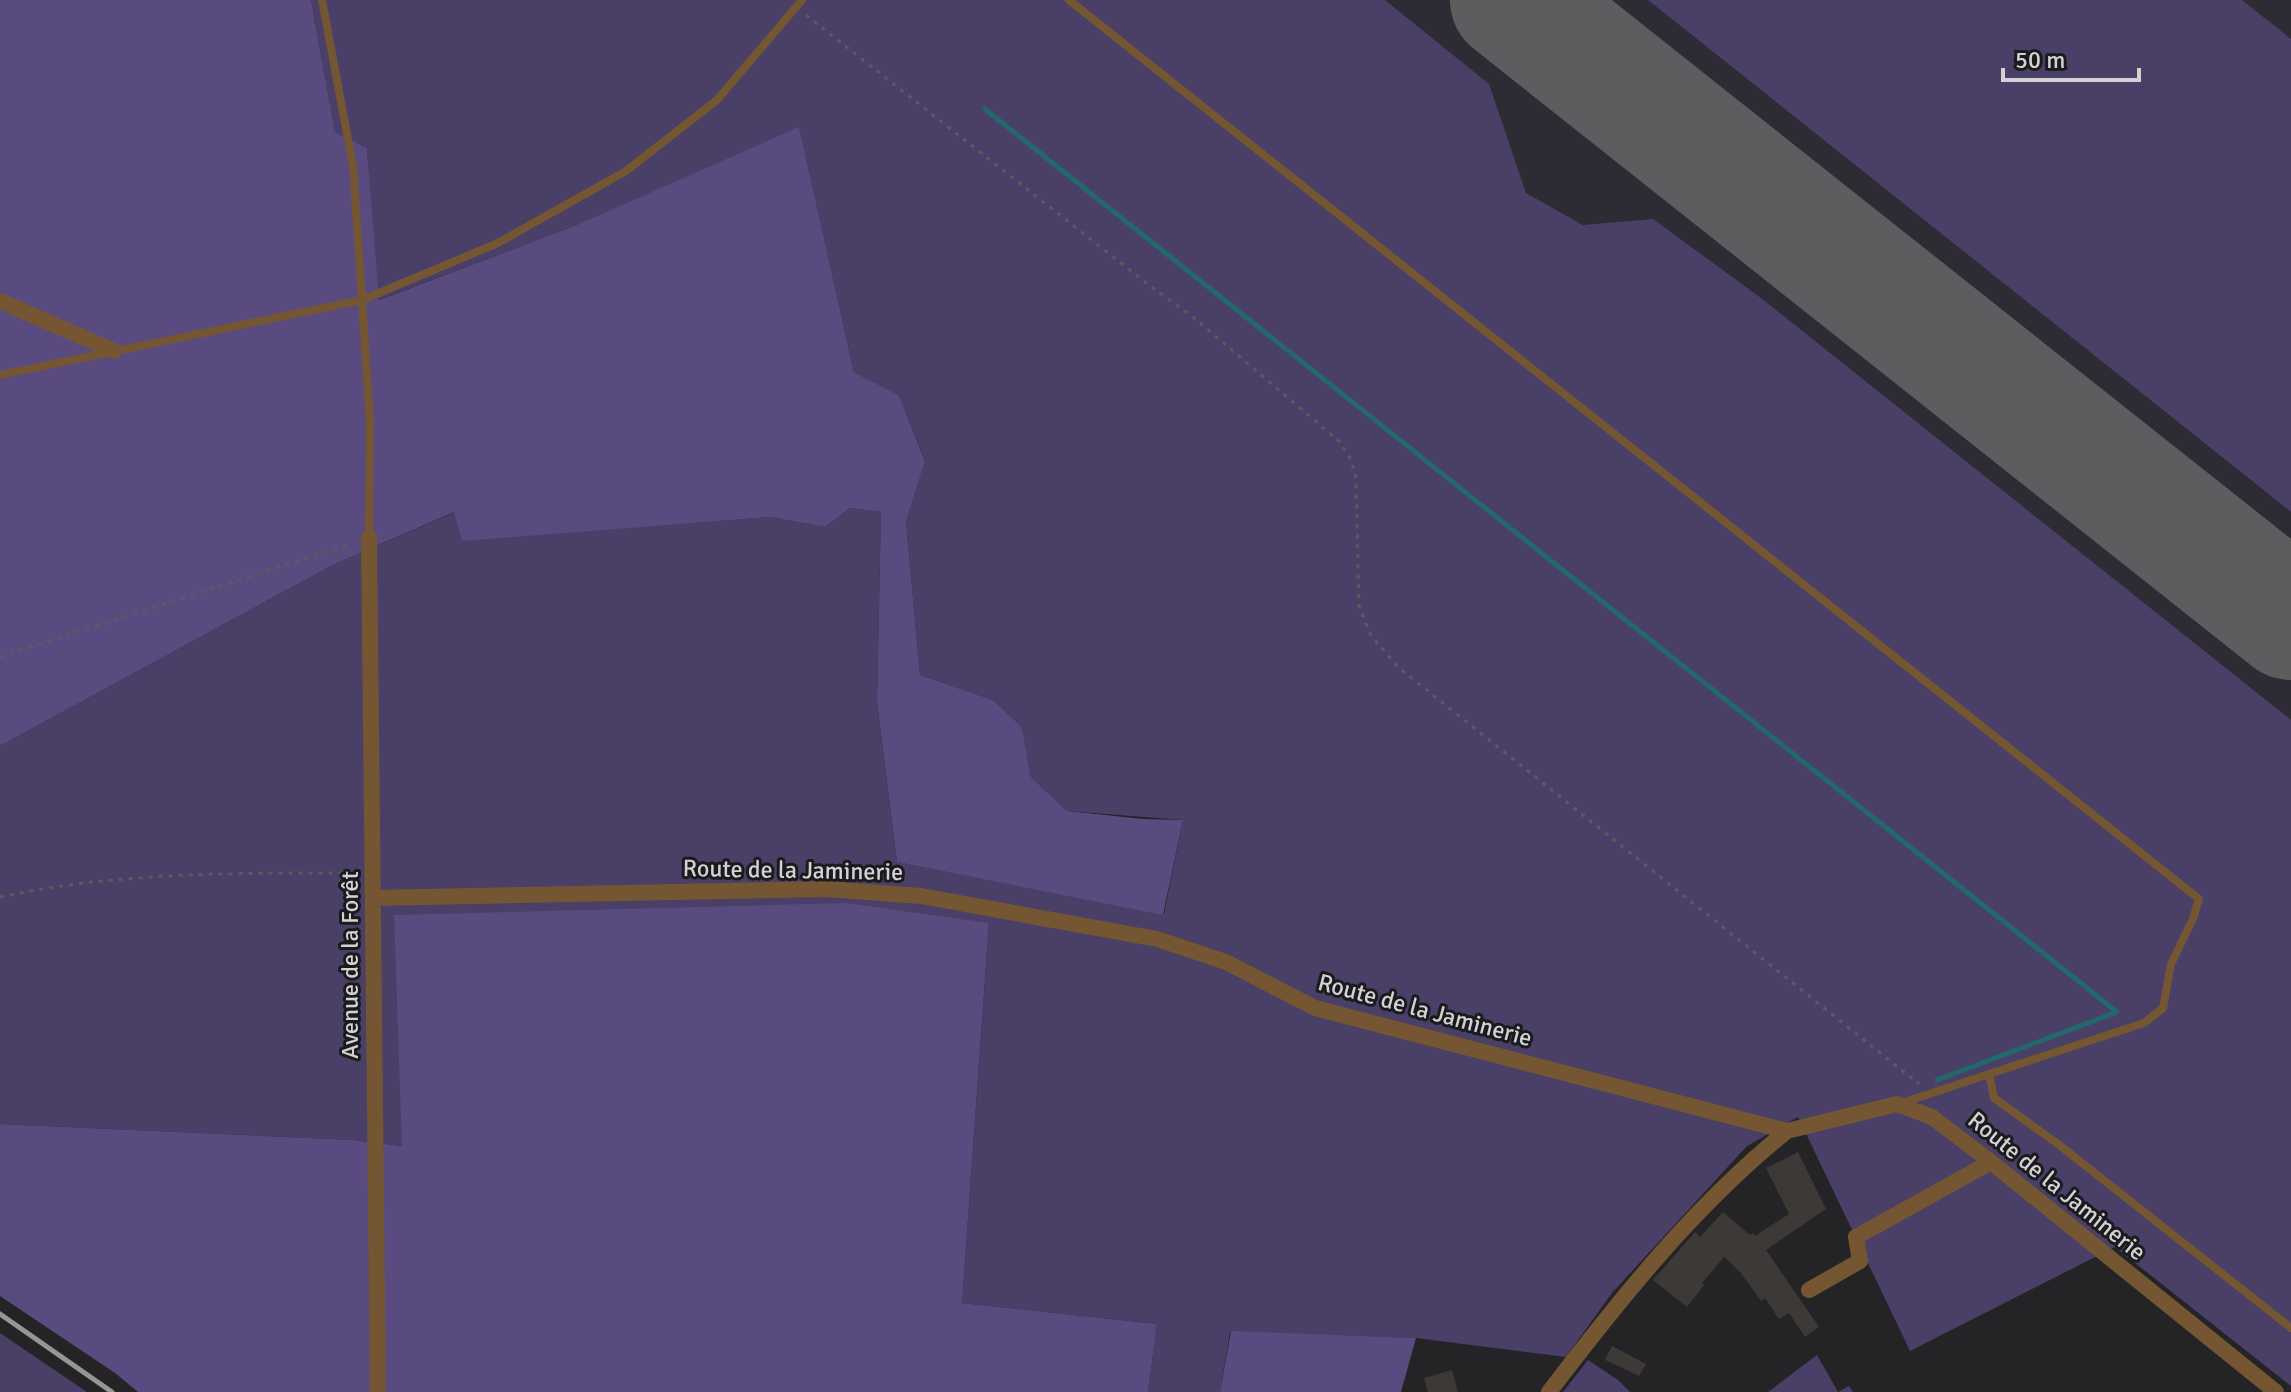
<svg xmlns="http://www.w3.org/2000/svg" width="2291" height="1392" font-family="Signika,sans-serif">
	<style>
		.built { fill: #2d2b34 }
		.green { fill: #493f67 }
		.forest { fill: #594b7f }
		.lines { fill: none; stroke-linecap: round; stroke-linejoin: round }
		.stream { stroke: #23686b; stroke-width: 5 }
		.runway { stroke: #5d5d60; stroke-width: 124 }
		.building { fill: #3c3937 }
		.path { stroke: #5b5b5e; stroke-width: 3; stroke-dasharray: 4 6; stroke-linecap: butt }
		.service { stroke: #745632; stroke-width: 8 }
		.minor { stroke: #745632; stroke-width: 16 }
		.rail { stroke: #969698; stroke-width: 5 }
		.labels { text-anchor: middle; stroke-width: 6; stroke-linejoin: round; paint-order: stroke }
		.street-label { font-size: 24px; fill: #d2d1d3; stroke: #1b1a1d }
	</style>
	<rect width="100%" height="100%" fill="#242427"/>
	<path class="built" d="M769 0H2291V1386L1923 1096Z"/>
	<path class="green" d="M311 0H1385L1489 84 1526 193 1583 225 1653 219 1761 298 2291 720V1386L2115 1247 1910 1351 1798 1117 1747 1146 1612 1293 1566 1357 1416 1338 1230 1332 1220 1392H1148L1157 1324 962 1303 989 924 402 1146 353 1140 0 1124V746L331 566 455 512 462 540 770 517 825 527 850 508 881 512 877 701 897 862 1164 914 1183 820 1067 811 1031 777 1022 727 993 700 920 675 906 522 925 460 899 395 854 372 799 128 574 226 378 300 367 148 335 133Z
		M1648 0H2242L2291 39V512Z
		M0 1333 87 1392H0Z
		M1817 1355 1838 1392 1849 1386 1853 1392H1768Z
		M1588 1360 1618 1380 1630 1392H1563Z"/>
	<path class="forest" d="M0 0H311L335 132 367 148 379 300 574 226 799 127 854 372 899 395 925 461 906 522 920 675 993 700 1022 727 1031 777 1067 811 1143 819 1183 820 1163 915 897 862 877 701 881 512 850 508 825 527 770 517 462 541 454 512 331 566 0 746Z
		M846 903 989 923 962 1303 1157 1324 1148 1392H138L115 1373 0 1296V1124L353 1140 402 1146 394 915Z
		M1231 1331 1416 1338 1401 1392H1220Z"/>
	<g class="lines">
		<path class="stream" d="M985 109 2117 1012 1937 1080"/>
		<path class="runway" d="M1512 0 2291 618"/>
	</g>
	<path class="building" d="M1798 1152 1826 1209 1766 1250 1819 1327 1805 1337 1789 1313 1779 1319 1765 1298 1761 1301 1740 1272 1724 1257 1702 1283 1704 1285 1687 1307 1653 1280 1695 1232 1700 1237 1723 1212 1750 1235 1753 1233 1755 1236 1789 1214 1766 1168Z
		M1612 1346 1646 1364 1639 1376 1605 1360Z
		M1452 1370 1458 1392H1428L1424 1378Z"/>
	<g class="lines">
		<path class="path" d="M806 15 1145 282 1194 318 1340 442 1351 460 1356 478 1359 606 1371 636 1398 667 1919 1084
			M0 657 350 544
			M0 897C115 872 237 873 355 873"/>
		<path class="service" d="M322 0 353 166 370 420 369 537
			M1069 0 2199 899 2193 919 2171 964 2163 1008 2144 1023 1989 1074 1994 1098 2058 1144 2291 1328
			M0 375 362 300 498 243 626 171 717 100 802 0
			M1902 1103 1989 1074"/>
		<path class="minor" d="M0 301 114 351
			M369 537 378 1392
			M373 898 826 889 921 896 1157 939 1226 962 1315 1008 1787 1131 1897 1104 1932 1117 1991 1162 2276 1392
			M1809 1290 1860 1261 1856 1237 1991 1162
			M1549 1392C1621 1298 1694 1206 1787 1131"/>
		<path class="rail" d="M0 1314 112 1392"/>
	</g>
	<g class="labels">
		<g class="street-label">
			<text transform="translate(793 870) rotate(1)" y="8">Route de la Jaminerie</text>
			<text transform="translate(350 965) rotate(-90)" y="8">Avenue de la Forêt</text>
			<text transform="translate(1425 1010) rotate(15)" y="8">Route de la Jaminerie</text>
			<text transform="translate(2057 1186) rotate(39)" y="8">Route de la Jaminerie</text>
		</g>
	</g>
	<path d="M2003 68v12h136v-12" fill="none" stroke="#d2d1d3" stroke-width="4"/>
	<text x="2015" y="68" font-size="24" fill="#d2d1d3" stroke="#1b1a1d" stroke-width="6" paint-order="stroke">50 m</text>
</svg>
